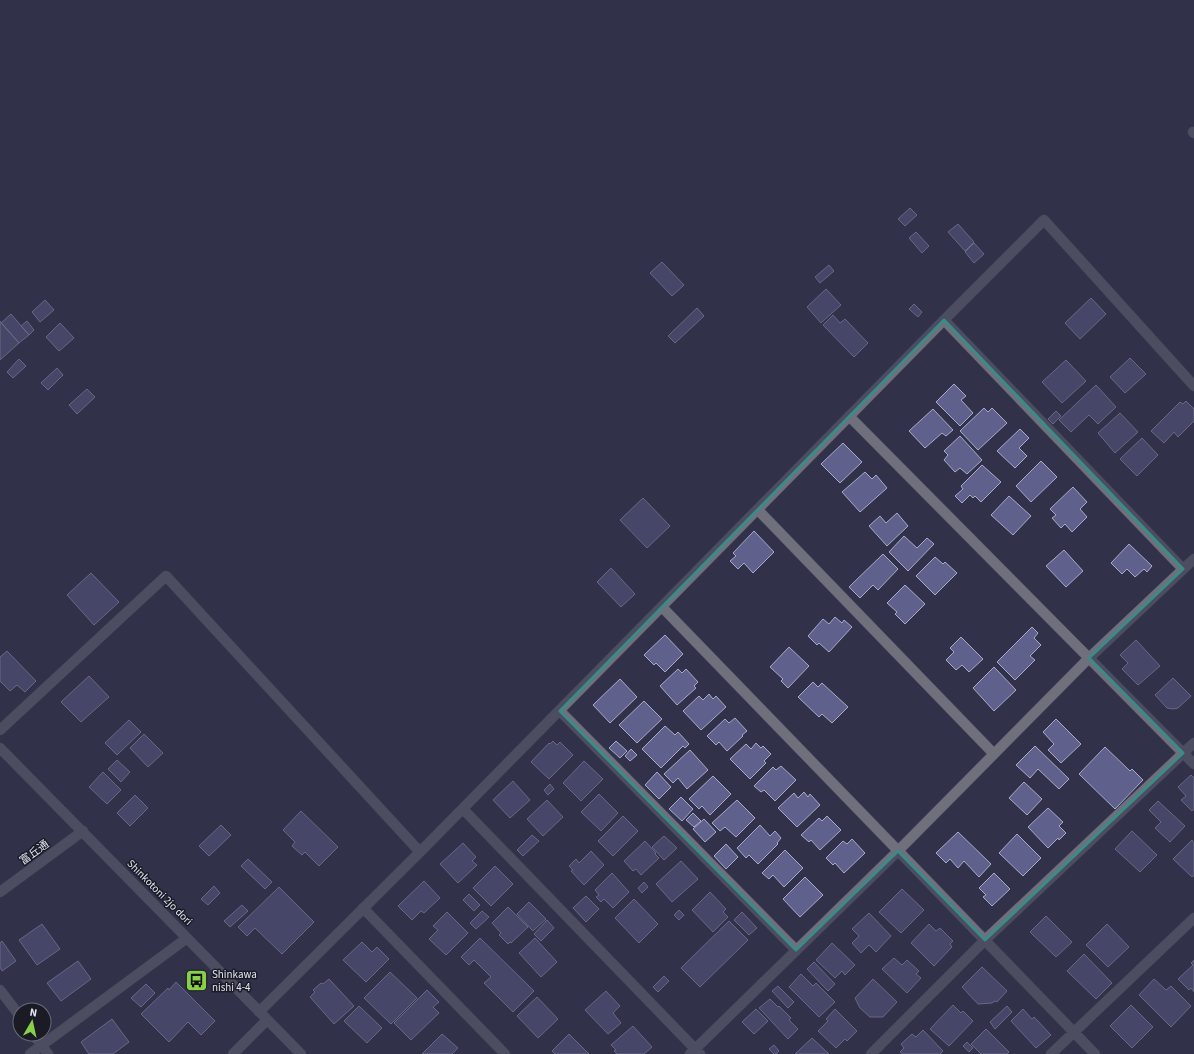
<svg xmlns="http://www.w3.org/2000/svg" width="1194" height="1054" font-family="'Source Sans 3','Noto Sans JP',sans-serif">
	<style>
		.building { fill: #5f608c; stroke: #a8aac7 }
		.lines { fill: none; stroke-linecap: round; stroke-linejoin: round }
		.minor-casing { stroke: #4d4e65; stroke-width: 11 }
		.minor { stroke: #70707d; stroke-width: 10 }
		.marked { fill: none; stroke: #398c88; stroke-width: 3; stroke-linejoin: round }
		.labels { text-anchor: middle; stroke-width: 3; stroke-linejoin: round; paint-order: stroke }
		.street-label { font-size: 11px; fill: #e1e3f2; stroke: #1b1b26 }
		.poi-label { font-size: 11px; fill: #e1e3f2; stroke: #1b1b26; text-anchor: start }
	</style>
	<rect width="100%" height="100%" fill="#31324a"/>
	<path class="building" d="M910 208 917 215 905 226 898 219Z
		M958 224 974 242 965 251 948 232Z
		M916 232 929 246 922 253 909 238Z
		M974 243 984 254 974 263 965 252Z
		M662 262 684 285 672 296 650 273Z
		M829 265 834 271 820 283 815 277Z
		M826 289 841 305 821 323 807 307Z
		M1091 298 1106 314 1080 339 1065 323Z
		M45 300 54 310 40 322 32 312Z
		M914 304 922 312 918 317 909 309Z
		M697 308 704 316 675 343 668 336Z
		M11 314 29 335 19 343 1 323Z
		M833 315 840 323 845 319 868 343 854 357 823 325Z
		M0 321 19 343 0 360Z
		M27 321 34 330 29 335 21 326Z
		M60 323 74 338 59 351 46 337Z
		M1130 358 1146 374 1125 393 1110 377Z
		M19 359 26 366 13 378 7 372Z
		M1066 360 1086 381 1062 403 1042 382Z
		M57 368 63 375 48 390 41 383Z
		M954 384 966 396 961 400 973 413 960 426 936 402Z
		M1096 385 1116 407 1098 424 1089 415 1071 432 1059 420Z
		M87 389 95 397 77 414 69 405Z
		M1186 401 1194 409V421L1178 437 1174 432 1164 443 1151 431 1180 402 1183 404Z
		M984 408 988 412 992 408 1007 423 978 450 960 431Z
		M933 409 953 430 946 436 942 433 925 448 909 431Z
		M1056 411 1061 416 1053 424 1048 419Z
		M1120 413 1138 432 1115 453 1098 433Z
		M1020 429 1029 438 1019 448 1027 456 1015 468 997 451Z
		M960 436 982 460 967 474 960 468 955 472 944 460 948 455 944 451Z
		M1142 438 1158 455 1137 476 1120 459Z
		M843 443 862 462 840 483 821 464Z
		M1041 461 1057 477 1031 502 1016 486Z
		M982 465 1001 482 981 502 975 496 973 498 970 495 962 503 955 496 963 489 961 486Z
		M865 472 872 479 876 475 887 488 860 512 842 492Z
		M1073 487 1087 502 1080 509 1087 517 1072 532 1065 524 1061 528 1052 518 1056 515 1050 509Z
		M1009 496 1031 516 1013 535 991 515Z
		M643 498 670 526 647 548 620 520Z
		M897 513 908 526 887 546 869 526 880 516 886 523Z
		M754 531 774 552 753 573 744 563 738 569 730 561 736 556 733 553Z
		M904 536 917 548 927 538 934 544 908 571 889 552Z
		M1129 544 1152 566 1147 572 1144 569 1135 577 1127 569 1122 574 1111 563Z
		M1064 550 1083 571 1066 587 1046 566Z
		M883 554 898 569 878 590 873 585 860 598 849 587Z
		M935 557 943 564 945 562 957 573 935 595 916 576Z
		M611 568 635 594 621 607 597 582Z
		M91 573 119 602 94 625 67 595Z
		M905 585 925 604 905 624 895 614 897 612 887 603Z
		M835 617 842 623 844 620 852 627 829 652 819 643 817 645 808 636 823 619 829 624Z
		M1032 627 1038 633 1034 638 1041 645 1030 656 1035 660 1015 680 997 662Z
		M665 635 683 654 665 672 656 663 654 665 644 655Z
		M961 637 983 659 969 672 962 665 956 670 946 660 954 652 950 648Z
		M1136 640 1160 666 1138 685 1122 669 1128 663 1120 655Z
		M789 647 809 666 788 688 781 681 783 679 770 667Z
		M7 651 36 681 25 692 17 685 10 691 0 681V657Z
		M994 667 1016 690 994 711 973 688Z
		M678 669 682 673 686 669 698 682 694 686 696 688 677 705 660 686Z
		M89 676 109 697 81 722 61 702Z
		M1173 678 1191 696 1178 708 1173 709 1167 708 1155 695Z
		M620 679 637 697 610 723 593 705Z
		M813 682 818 687 822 683 848 707 832 723 822 714 819 717 798 697Z
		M709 694 713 699 716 696 726 707 701 730 683 711 699 696 703 700Z
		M644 701 662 719 637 743 619 725Z
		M735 718 747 731 742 735 743 736 727 751 719 742 716 745 707 736 725 719 729 723Z
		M1056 719 1081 744 1061 763 1048 750 1054 744 1043 732Z
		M129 720 141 732 117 755 105 743Z
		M665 726 675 735 678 732 689 744 685 748 683 746 661 768 642 749Z
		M144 734 163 753 148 767 130 748Z
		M553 741 557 745 560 742 573 755 549 779 531 762 549 743 550 744Z
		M616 741 627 751 620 758 609 748Z
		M756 743 761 748 763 746 771 754 764 761 766 763 750 779 730 759 746 744 751 749Z
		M1035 746 1069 779 1059 789 1038 769 1030 778 1016 765Z
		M1105 747 1130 771 1132 769 1143 780 1115 809 1079 774Z
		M631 749 637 755 630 761 625 756Z
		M690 750 708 770 687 789 678 778 673 783 664 774Z
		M117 760 130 772 121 782 108 769Z
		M584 761 603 779 581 801 563 783Z
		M781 766 796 780 775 801 764 790 761 792 754 786 773 767 776 770Z
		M103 772 121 790 107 804 89 787Z
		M657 772 671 787 659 799 645 785Z
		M1191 775 1194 778V809L1192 811 1181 800 1186 796 1178 787Z
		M713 776 731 794 710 815 702 806 699 809 689 799Z
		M513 781 530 800 510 818 493 800Z
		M1024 782 1042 799 1027 815 1009 798Z
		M550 784 554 789 548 795 544 790Z
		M804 792 808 797 810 794 820 805 797 827 778 808 794 793 798 798Z
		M599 794 618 813 601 831 581 812Z
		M135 795 148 808 130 826 117 813Z
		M681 797 693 809 682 821 669 809Z
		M547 800 563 817 543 836 527 819Z
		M737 800 755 818 736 837 725 827 720 831 712 823Z
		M1158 801 1185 826 1170 842 1155 828 1161 822 1149 810Z
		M1048 808 1063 822 1059 826 1066 833 1059 840 1058 838 1048 848 1028 827Z
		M301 811 338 847 319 866 305 852 302 855 292 846 295 842 283 830Z
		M693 813 701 821 694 827 686 820Z
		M623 816 638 831 613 856 598 841Z
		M827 816 841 830 820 850 811 840 809 842 801 835 819 818 822 821Z
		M704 819 716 832 705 842 693 829Z
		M221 825 231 835 209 856 199 846Z
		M760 825 770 836 775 831 781 838 777 843 778 844 758 864 749 855 746 858 737 848Z
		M1132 831 1157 855 1140 872 1115 849Z
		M958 832 991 864 979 877 964 861 958 868 950 859 946 863 936 853Z
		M1017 834 1041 858 1023 876 999 853Z
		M532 835 539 841 523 856 517 850Z
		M664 836 677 848 664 860 652 847Z
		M852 839 865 853 844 873 835 863 833 865 826 858 843 841 847 844Z
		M1192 840 1194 843V875L1192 877 1173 859Z
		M645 841 656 853 655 854 659 858 641 875 636 869 633 871 624 861Z
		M463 843 476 857 472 861 477 865 458 883 440 864Z
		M726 844 738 857 726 869 714 856Z
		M785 850 803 868 784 887 773 875 769 879 762 873Z
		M591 851 604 865 584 885 571 871 573 870 569 866 576 859 579 863Z
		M248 859 272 882 265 889 241 866Z
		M681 861 698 879 672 902 656 884Z
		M495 866 513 884 491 906 473 888Z
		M612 873 629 892 613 908 604 899 601 902 596 897 599 895 595 890Z
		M994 873 1010 889 992 906 983 897 986 895 979 888Z
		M805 877 823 895 800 917 783 899Z
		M424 881 440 898 424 913 421 911 412 920 398 906Z
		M644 882 648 887 642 893 638 888Z
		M214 886 220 893 208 905 201 899Z
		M279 887 314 922 282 954 255 928 247 936 238 927Z
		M902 889 924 910 901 933 879 912Z
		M710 892 726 909 723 912 728 917 713 932 692 910Z
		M469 894 480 905 474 911 463 900Z
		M586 896 599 909 586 922 573 908Z
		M634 899 658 924 639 943 615 918Z
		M529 902 546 919 533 931 517 914Z
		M242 905 248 911 230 927 224 921Z
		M508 907 528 927 511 943 510 942 508 944 499 935 501 933 492 923Z
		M679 910 684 915 679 920 674 915Z
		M482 911 489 917 476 929 470 923Z
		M447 912 468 933 446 955 429 939 438 930 433 926Z
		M742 912 757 928 749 935 734 920Z
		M869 913 891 936 876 952 869 945 861 953 852 943 859 936 852 929Z
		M1046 916 1072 942 1056 957 1030 932Z
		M547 920 554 928 541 941 534 934Z
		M729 921 748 940 700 987 681 968Z
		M42 924 60 949 37 965 19 940Z
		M929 924 936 931 940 928 953 941 950 944 952 947 934 966 911 943Z
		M1107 924 1129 947 1108 967 1086 945Z
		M480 938 534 991 513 1012 484 983 491 977 474 960 469 965 461 957Z
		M535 938 557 962 541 977 519 953Z
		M2 941 16 961 2 971 0 967V943Z
		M362 942 372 952 377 947 389 959 366 982 343 960Z
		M832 943 855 965 845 975 842 971 835 978 816 960Z
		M1084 954 1112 983 1096 999 1067 971Z
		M894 958 902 965 907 960 919 971 916 974 921 978 907 993 882 969Z
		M1194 960V992L1191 988 1189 990 1178 979 1193 965 1191 963Z
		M78 961 91 979 61 1001 47 983Z
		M814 962 835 984 828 991 807 969Z
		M982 967 1007 991 997 1002 995 1001 992 1003 978 1004 962 987Z
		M390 972 417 998 391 1024 364 998Z
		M801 974 813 986 816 983 835 1002 819 1017 789 987Z
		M664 976 669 981 658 992 653 987Z
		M329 979 354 1006 334 1024 310 997 315 992 313 990 321 983 323 984Z
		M873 979 897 1002 883 1017H870L860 1008 855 998Z
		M1154 979 1166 990 1171 986 1191 1006 1171 1027 1139 995Z
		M176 982 215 1021 201 1035 188 1022 169 1042 141 1014 168 988 169 990Z
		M146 984 155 993 141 1007 131 998Z
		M778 986 794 1002 788 1008 772 991Z
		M427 990 439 1002 433 1007 439 1013 411 1040 394 1023Z
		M606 991 620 1006 613 1013 621 1023 608 1034 585 1010Z
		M537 997 558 1019 538 1038 517 1016Z
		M770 999 778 1007 779 1006 791 1018 789 1020 798 1029 788 1039 759 1008Z
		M953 1005 961 1013 963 1011 973 1021 949 1046 930 1029Z
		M1131 1005 1153 1027 1132 1048 1110 1026Z
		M359 1006 382 1028 367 1043 344 1021Z
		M1007 1006 1012 1012 995 1029 990 1022Z
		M756 1009 768 1021 754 1034 742 1022Z
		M835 1009 857 1031 847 1041 845 1039 836 1048 818 1031 828 1021 826 1019Z
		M1023 1009 1032 1019 1034 1017 1051 1035 1036 1048 1011 1021Z
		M112 1019 129 1042 113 1054H89L81 1042Z
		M633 1026 652 1047 644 1054H617L614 1051 616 1050 611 1045Z
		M986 1029 1009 1052 1007 1054H981L971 1044Z
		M923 1030 943 1051 940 1054H903L900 1052 904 1048 901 1044 912 1034 916 1037Z
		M442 1034 458 1048 452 1054H422Z
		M569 1034 589 1054H555L552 1051Z
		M812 1038 829 1054H795Z
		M967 1042 973 1048 969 1052 963 1046Z
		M774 1045 779 1051 776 1054H774L769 1049Z"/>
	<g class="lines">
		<defs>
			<path id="minor" d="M1193 132 1194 133
				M944 320 1183 569
				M849 416 1194 764
				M758 510 994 754
				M662 607 1095 1054
				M560 711 796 950
				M0 730 166 576 420 852
				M0 748 301 1054
				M463 809 700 1054
				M0 892 83 831
				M363 908 505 1054
				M0 990 20 1016
				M259 1012 420 852 944 320 1044 220 1194 386
				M33 1034 48 1054
				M30 1054 187 938
				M233 1054 267 1020
				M690 1054 898 851 1089 658 1194 559
				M871 1054 985 940 1194 743
				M1051 1054 1194 918"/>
		</defs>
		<use href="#minor" class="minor-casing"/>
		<use href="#minor" class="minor"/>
	</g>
	<path d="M0 0H1194V1054H0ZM944 320 1183 569 1089 658 1183 753 985 940 898 851 796 950 560 711Z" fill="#31324a" fill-opacity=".55" fill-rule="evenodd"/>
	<path class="marked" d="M944 320 1183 569 1089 658 1183 753 985 940 898 851 796 950 560 711Z"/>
	<defs>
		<symbol id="bus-square" viewBox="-11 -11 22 22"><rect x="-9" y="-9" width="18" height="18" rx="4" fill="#89cf48" stroke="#1b1b26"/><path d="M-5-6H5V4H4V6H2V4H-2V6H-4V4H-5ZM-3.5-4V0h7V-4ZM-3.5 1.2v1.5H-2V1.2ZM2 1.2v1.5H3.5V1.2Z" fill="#111"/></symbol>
	</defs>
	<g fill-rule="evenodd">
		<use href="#bus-square" x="184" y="968" width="25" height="25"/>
	</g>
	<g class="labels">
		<g class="street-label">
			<text transform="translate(34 852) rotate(-36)" y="4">富丘通</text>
			<text transform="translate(160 892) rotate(45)" y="4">Shinkotoni 2jo dori</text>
		</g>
		<g class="poi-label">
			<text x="212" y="978">Shinkawa<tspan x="212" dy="13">nishi 4-4</tspan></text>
		</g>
	</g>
	<g transform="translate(32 1022) rotate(9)"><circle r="19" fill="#1b1b26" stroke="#6a6b78"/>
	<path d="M0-3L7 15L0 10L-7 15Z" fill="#89cf48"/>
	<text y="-6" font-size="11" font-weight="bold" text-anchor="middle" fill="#e1e3f2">N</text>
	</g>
</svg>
